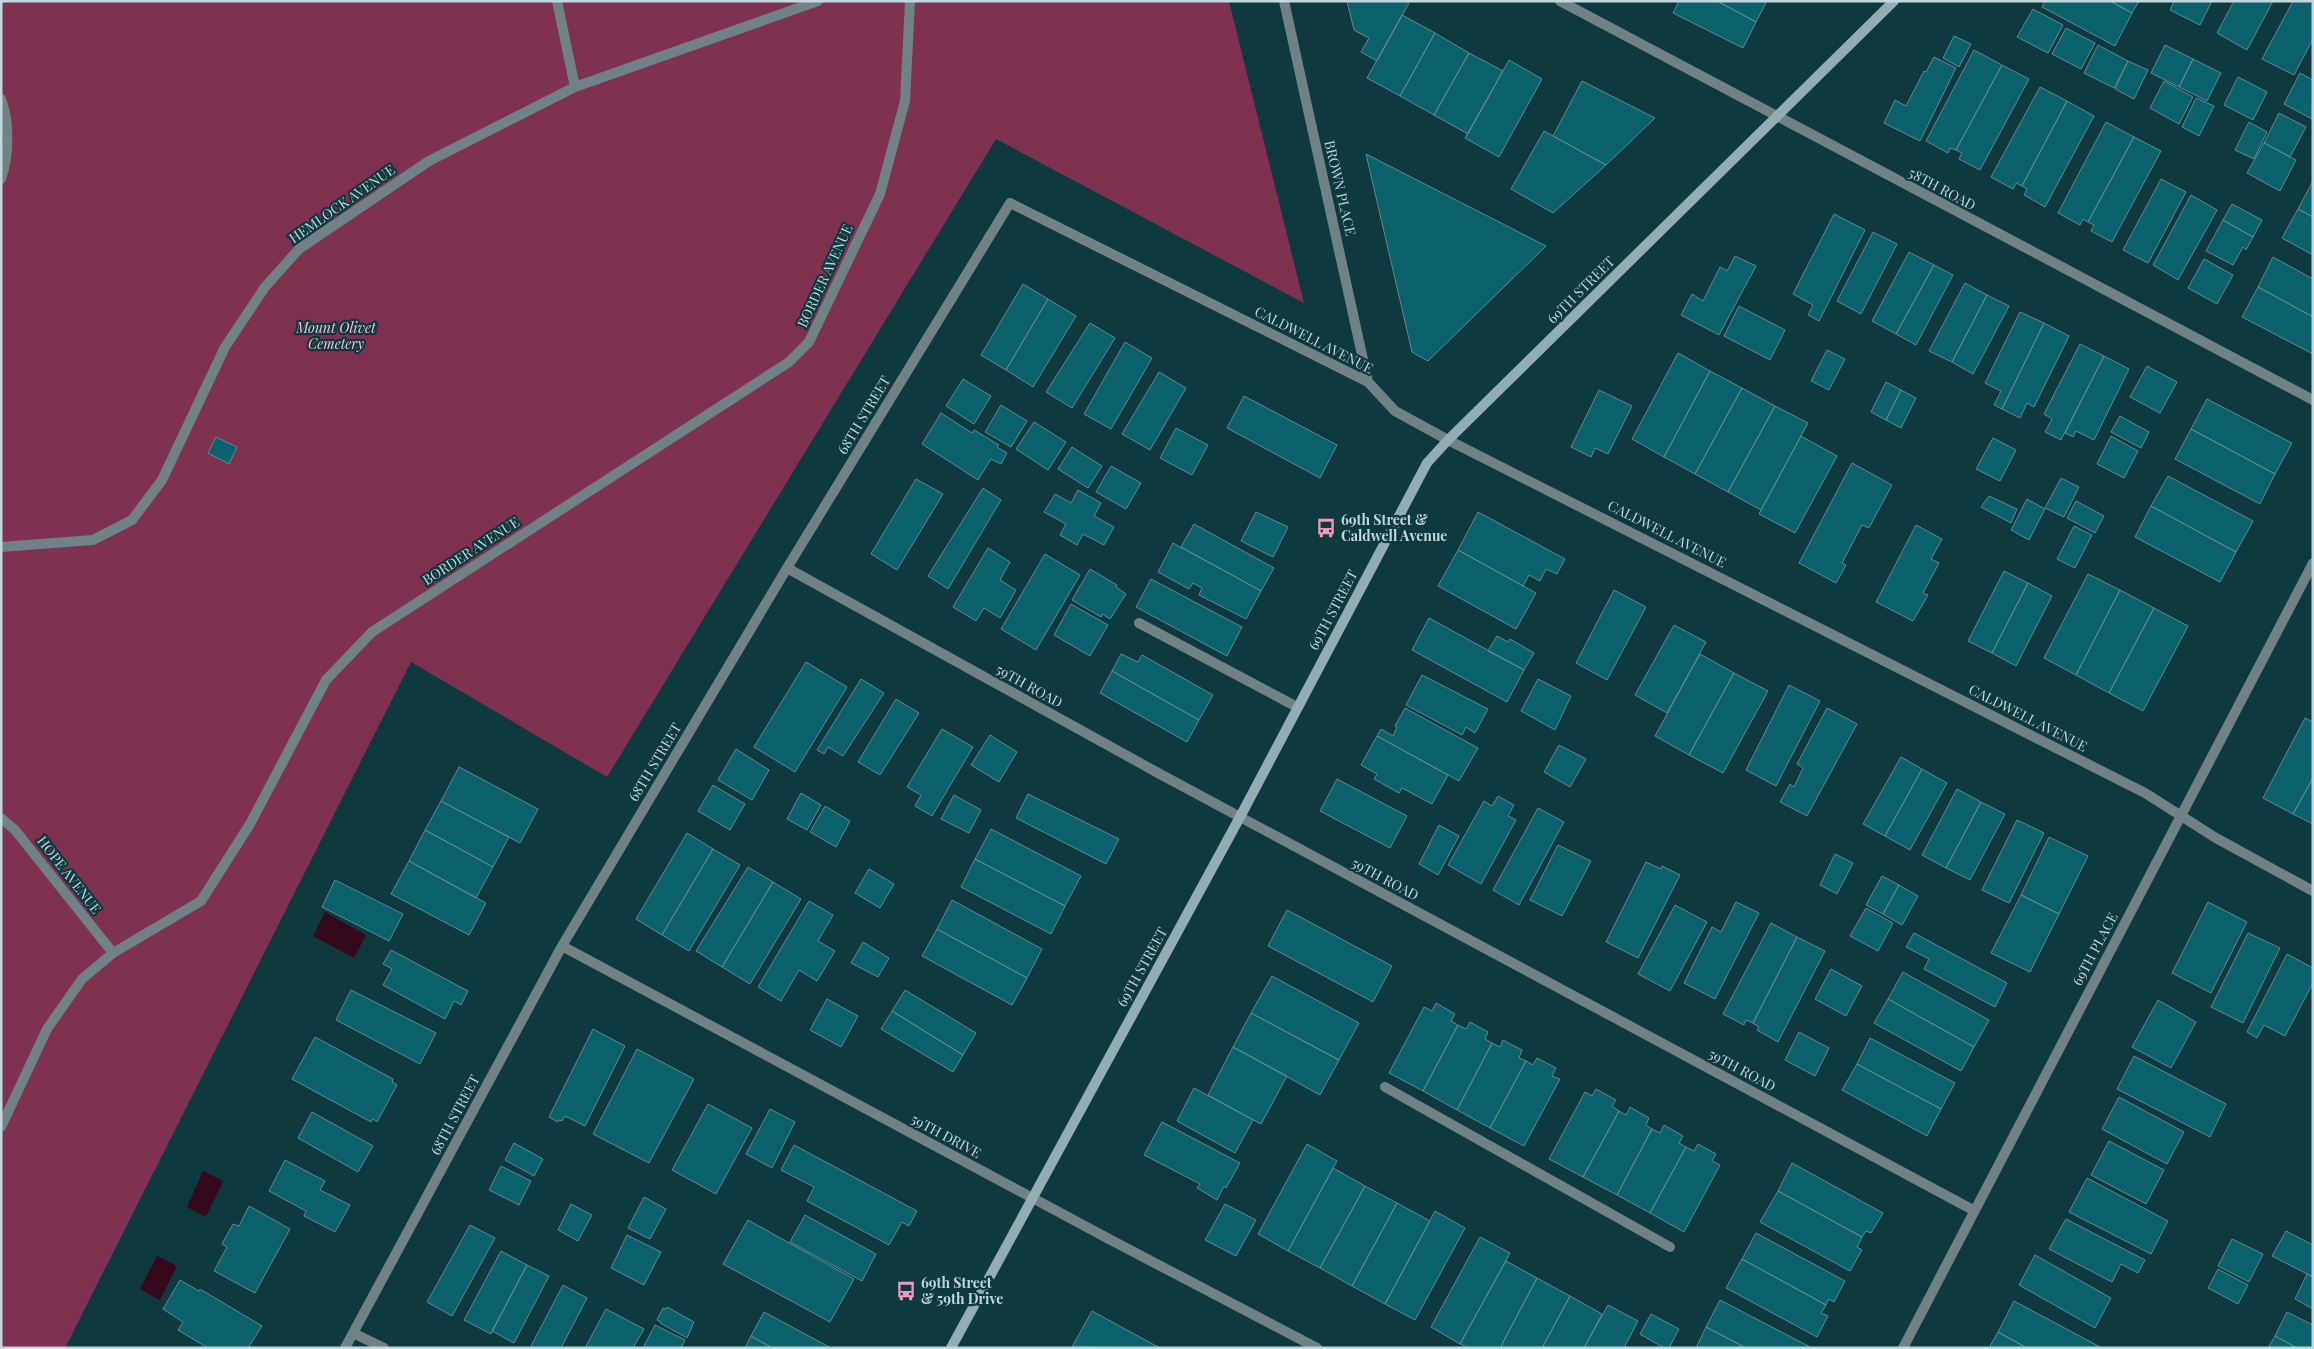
<svg xmlns="http://www.w3.org/2000/svg" width="2314" height="1349" font-family="'Playfair Display',serif">
	<style>
		.green { fill: #7f3150 }
		.water { fill: #35081c }
		.building { fill: #0b616c; stroke: #608b91 }
		.lines { fill: none; stroke-linecap: round; stroke-linejoin: round }
		.service { stroke: #708284; stroke-width: 10 }
		.minor { stroke: #708284; stroke-width: 10 }
		.secondary { stroke: #92aeb3; stroke-width: 10 }
		.labels { text-anchor: middle; stroke-width: 4.5; stroke-linejoin: round; paint-order: stroke }
		.street-label { font-size: 14px; fill: #c2d8dc; stroke: #0d393f }
		.park-label { font-size: 14px; font-style: italic; fill: #f4c1d0; stroke: #0d393f }
		.poi-label { font-size: 14px; font-weight: bold; fill: #c2d8dc; stroke: #0d393f; text-anchor: start }
	</style>
	<rect width="100%" height="100%" fill="#0d393f"/>
	<path class="green" d="M1 1H1229L1304 303 996 139 607 777 411 662 65 1348H1Z"/>
	<path class="water" d="M325 912 366 935 354 958 313 936Z
		M203 1171 223 1181 206 1217 187 1207Z
		M157 1256 177 1266 160 1300 140 1289Z"/>
	<path class="building" d="M1347 1H1405L1409 3 1377 61 1361 52 1369 38 1354 30Z
		M1679 1H1717L1756 22 1743 48 1673 13Z
		M1717 1H1767L1756 22Z
		M2045 1H2110L2132 13 2115 46 2042 7Z
		M2110 1H2139L2132 13Z
		M2174 1H2212L2200 25 2170 10Z
		M2234 1H2273L2247 50 2217 33Z
		M2293 1H2313V39L2294 75 2262 59Z
		M2033 9 2063 25 2048 53 2017 37Z
		M1402 15 1435 33 1400 96 1367 78Z
		M2066 28 2095 43 2081 69 2052 54Z
		M1435 33 1469 53 1434 115 1400 96Z
		M1954 36 1971 44 1959 67 1943 58Z
		M2098 45 2128 61 2114 88 2084 73Z
		M2165 45 2193 59 2179 87 2151 73Z
		M1974 50 2002 65 1956 150 1950 148 1948 153 1926 141Z
		M1469 53 1503 71 1468 134 1434 115Z
		M1934 57 1956 68 1920 141 1884 123 1895 100 1906 106 1924 71 1926 72Z
		M2193 59 2221 73 2207 101 2179 87Z
		M1509 60 1542 79 1499 157 1465 138Z
		M2128 61 2148 70 2134 99 2115 89Z
		M2002 65 2029 79 1980 170 1959 159 1962 153 1956 150Z
		M2300 73 2313 80 2312 119 2284 104Z
		M2238 77 2267 92 2253 120 2224 105Z
		M1582 81 1655 118 1606 165 1553 136Z
		M2164 81 2193 97 2179 124 2150 108Z
		M2040 87 2067 101 2022 186 2016 183 2013 189 1991 177Z
		M2196 98 2214 106 2199 136 2182 127Z
		M2067 101 2094 116 2045 207 2024 195 2027 189 2022 186Z
		M2279 113 2306 127 2290 157 2264 143Z
		M2106 122 2134 137 2088 222 2083 219 2080 225 2058 213Z
		M2249 122 2267 132 2254 159 2235 150Z
		M1544 131 1606 165 1553 213 1511 189Z
		M2134 137 2161 151 2112 242 2091 231 2094 225 2088 222Z
		M2264 143 2296 160 2280 191 2247 173Z
		M1366 154 1546 246 1428 361 1412 352Z
		M2161 179 2186 192 2148 263 2123 250Z
		M2313 181V217L2298 209Z
		M2191 195 2217 210 2178 280 2153 265Z
		M2232 204 2262 220 2253 237 2223 220Z
		M2298 209 2313 217V255L2282 238Z
		M1834 214 1865 230 1819 321 1808 315 1813 305 1793 294Z
		M2223 220 2253 237 2246 250 2243 247 2233 265 2206 251Z
		M1873 232 1897 244 1861 314 1837 301Z
		M1909 252 1934 265 1896 334 1872 321Z
		M1735 256 1756 266 1719 335 1681 315 1692 294 1703 301 1720 267 1727 271Z
		M2273 257 2313 279V317L2258 287Z
		M2204 259 2233 275 2217 304 2188 288Z
		M1934 265 1953 275 1916 345 1896 334Z
		M1965 283 1987 295 1952 362 1929 351Z
		M1023 284 1048 299 1006 370 981 355Z
		M2258 287 2313 317V354L2242 317Z
		M1987 295 2009 306 1973 374 1952 362Z
		M1048 299 1076 316 1033 387 1006 370Z
		M1739 306 1785 330 1770 360 1724 336Z
		M2020 312 2044 323 2002 409 1994 405 2001 391 1985 383Z
		M1090 323 1115 338 1072 408 1046 392Z
		M2044 323 2069 336 2034 407 2027 403 2020 418 2002 409Z
		M1125 342 1152 358 1111 429 1084 414Z
		M2080 344 2104 356 2061 440 2045 432 2052 419 2044 414Z
		M1827 350 1845 359 1829 390 1811 381Z
		M1678 353 1710 371 1664 457 1632 439Z
		M2104 356 2129 369 2094 440 2076 431 2073 437 2065 433Z
		M2147 366 2177 382 2160 413 2130 397Z
		M1710 371 1742 388 1695 474 1664 457Z
		M1159 372 1186 388 1150 450 1122 434Z
		M963 379 991 396 974 424 946 406Z
		M1886 382 1901 390 1886 420 1871 412Z
		M1742 388 1775 406 1728 492 1695 474Z
		M1599 390 1632 406 1608 454 1595 448 1591 457 1571 447Z
		M1901 390 1916 398 1901 428 1886 420Z
		M1244 396 1337 445 1320 478 1227 428Z
		M2207 399 2292 443 2275 474 2191 429Z
		M1001 405 1027 421 1011 447 985 432Z
		M1775 406 1808 423 1761 510 1728 492Z
		M941 413 972 433 974 430 999 445 997 447 1007 453 1001 464 991 459 978 480 922 444Z
		M2120 416 2149 432 2141 448 2111 432Z
		M1034 422 1066 442 1048 470 1016 449Z
		M1176 428 1208 445 1192 475 1160 458Z
		M2191 429 2275 474 2260 504 2175 459Z
		M1801 436 1837 456 1795 533 1759 514Z
		M2111 436 2138 451 2124 478 2097 464Z
		M216 437 237 447 229 464 208 453Z
		M1993 438 2016 450 2000 481 1976 469Z
		M1072 447 1102 466 1088 488 1058 469Z
		M1852 463 1892 485 1869 528 1862 525 1842 563 1846 565 1836 583 1799 563Z
		M1111 466 1141 483 1126 509 1096 492Z
		M2168 476 2253 521 2236 552 2151 506Z
		M2061 478 2079 487 2064 517 2045 508Z
		M916 479 943 494 897 570 871 554Z
		M983 488 1001 500 948 589 928 576Z
		M1078 490 1101 503 1094 516 1114 527 1104 545 1083 534 1077 545 1060 535 1066 524 1044 512 1055 494 1071 503Z
		M1989 496 2017 509 2011 523 1981 507Z
		M2027 499 2045 509 2029 540 2011 530Z
		M2076 501 2104 516 2095 533 2067 518Z
		M2151 506 2236 552 2220 582 2135 537Z
		M1256 512 1288 527 1273 557 1241 541Z
		M1478 512 1565 559 1557 574 1546 569 1540 581 1529 575 1523 586 1458 550Z
		M1194 524 1274 568 1261 591 1181 547Z
		M1916 525 1942 539 1931 559 1939 563 1923 593 1928 595 1913 621 1876 602Z
		M2074 526 2092 535 2075 568 2057 559Z
		M1173 543 1261 591 1246 619 1199 595 1202 588 1193 583 1189 589 1158 572Z
		M988 548 1010 562 1000 580 1016 590 1000 618 984 608 976 621 953 607Z
		M1458 550 1536 593 1516 629 1438 586Z
		M1045 554 1080 575 1036 650 1001 629Z
		M1090 569 1117 585 1116 587 1126 594 1110 619 1102 614 1101 617 1072 600Z
		M2004 571 2028 583 1992 653 1968 641Z
		M2088 574 2120 590 2076 675 2044 658Z
		M1151 579 1242 627 1227 656 1136 607Z
		M2028 583 2052 596 2016 666 1992 653Z
		M1614 590 1646 607 1607 680 1576 663Z
		M2120 590 2154 608 2109 693 2076 675Z
		M1071 604 1108 625 1090 656 1054 635Z
		M2154 608 2188 626 2143 711 2109 693Z
		M1429 618 1524 670 1507 702 1412 650Z
		M1674 625 1706 642 1667 713 1635 695Z
		M1497 636 1508 642 1510 639 1534 653 1524 670 1488 651Z
		M1121 654 1138 662 1142 655 1213 695 1199 720 1112 671Z
		M1700 654 1734 673 1689 755 1655 736Z
		M806 662 847 687 795 772 754 747Z
		M1112 671 1199 720 1187 742 1100 693Z
		M1734 673 1768 691 1723 773 1689 755Z
		M1422 675 1488 709 1475 733 1466 727 1462 735 1406 705Z
		M861 679 884 693 843 756 828 747 824 754 817 750Z
		M1538 679 1571 696 1555 730 1521 711Z
		M1789 685 1820 701 1776 786 1746 770Z
		M896 699 919 713 880 775 858 762Z
		M1405 708 1478 748 1459 781 1377 736 1381 729 1393 736 1397 727 1395 726Z
		M1827 708 1857 724 1807 816 1780 802 1790 784 1794 787 1803 768 1797 764Z
		M2305 718 2313 722V778L2293 814 2263 798Z
		M942 729 973 747 932 816 915 806 921 795 907 787Z
		M990 735 1017 752 999 782 971 765Z
		M1377 736 1448 775 1432 804 1402 788 1399 793 1374 779 1377 774 1361 765Z
		M1559 745 1586 759 1570 787 1544 772Z
		M736 749 769 770 752 800 718 780Z
		M1901 757 1922 769 1885 836 1863 824Z
		M459 767 538 809 520 843 441 801Z
		M1922 769 1947 783 1910 850 1885 836Z
		M2313 778V824L2293 814Z
		M1337 779 1407 816 1390 848 1320 811Z
		M713 785 745 804 730 830 698 811Z
		M1957 789 1981 802 1946 868 1922 855Z
		M801 793 821 805 807 830 787 819Z
		M1028 794 1119 839 1106 864 1016 818Z
		M954 795 981 810 969 833 941 819Z
		M1498 796 1514 805 1508 816 1516 820 1481 884 1448 865 1484 801 1492 806Z
		M441 801 509 837 493 867 425 830Z
		M1981 802 2005 814 1970 880 1946 868Z
		M825 806 850 821 836 847 810 832Z
		M1538 808 1564 822 1519 905 1493 890Z
		M2017 820 2044 833 2009 903 1982 890Z
		M1439 825 1459 836 1438 875 1419 864Z
		M991 829 1081 876 1065 906 975 859Z
		M425 830 493 867 476 898 409 861Z
		M687 833 713 849 662 935 636 919Z
		M2049 837 2088 856 2059 914 2021 895Z
		M1558 845 1591 861 1562 916 1530 900Z
		M713 849 740 865 689 951 662 935Z
		M1835 854 1853 863 1837 894 1820 885Z
		M975 859 1065 906 1051 934 961 887Z
		M409 861 486 903 469 935 391 894Z
		M1646 862 1661 869 1662 866 1680 875 1638 958 1606 942Z
		M748 867 773 882 722 967 696 951Z
		M869 869 894 884 880 908 855 893Z
		M1882 876 1899 885 1883 914 1866 905Z
		M335 880 403 914 389 941 322 907Z
		M773 882 801 899 750 984 722 967Z
		M1899 885 1918 896 1902 925 1883 914Z
		M2021 895 2059 914 2030 972 1991 953Z
		M952 900 1042 949 1027 978 937 929Z
		M809 901 833 915 818 941 835 951 817 981 799 970 781 1001 758 987Z
		M1736 902 1759 913 1715 999 1684 983 1712 927 1721 932Z
		M2208 902 2247 922 2211 993 2172 973Z
		M1675 905 1707 922 1670 991 1638 974Z
		M1866 908 1893 923 1878 951 1850 936Z
		M1287 910 1392 966 1373 1002 1268 946Z
		M1771 923 1797 937 1753 1023 1746 1020 1744 1025 1723 1014Z
		M937 929 1027 978 1012 1005 922 956Z
		M1914 933 2007 983 1995 1007 1924 969 1929 959 1906 947Z
		M2248 933 2280 948 2243 1023 2211 1007Z
		M1797 937 1825 951 1778 1042 1757 1030 1759 1027 1753 1023Z
		M863 942 889 958 878 977 851 963Z
		M391 950 468 991 461 1005 454 1001 445 1019 383 985 392 969 383 964Z
		M2287 954 2313 968V983L2285 1036 2264 1025 2257 1038 2247 1032Z
		M1831 969 1862 986 1846 1016 1815 999Z
		M1903 972 1989 1020 1974 1047 1888 999Z
		M1272 976 1359 1023 1339 1060 1251 1013Z
		M351 990 436 1033 420 1064 336 1020Z
		M905 990 976 1033 963 1055 892 1011Z
		M827 999 858 1016 841 1047 810 1030Z
		M1888 999 1974 1047 1961 1071 1874 1023Z
		M2158 1000 2196 1022 2171 1068 2132 1047Z
		M1436 1003 1455 1014 1451 1021 1458 1025 1423 1091 1389 1073 1424 1007 1432 1011Z
		M892 1011 963 1055 953 1072 881 1029Z
		M1251 1013 1339 1060 1320 1095 1233 1047Z
		M1470 1022 1488 1032 1485 1039 1492 1043 1457 1110 1423 1091 1458 1025 1466 1029Z
		M593 1029 625 1046 585 1126 565 1116 562 1121 559 1120 558 1122 549 1117Z
		M1799 1032 1829 1048 1815 1076 1785 1060Z
		M315 1037 393 1079 392 1082 397 1085 377 1122 373 1119 371 1122 292 1079Z
		M1870 1038 1955 1083 1941 1109 1857 1064Z
		M1503 1040 1522 1050 1519 1058 1526 1061 1490 1128 1457 1110 1492 1043 1500 1047Z
		M1233 1047 1287 1076 1261 1124 1208 1095Z
		M637 1049 694 1079 649 1163 593 1134Z
		M2134 1056 2226 1104 2210 1137 2117 1089Z
		M1537 1058 1556 1068 1552 1076 1560 1079 1524 1146 1490 1128 1526 1061 1533 1065Z
		M1857 1064 1941 1109 1927 1136 1842 1090Z
		M1194 1088 1253 1120 1235 1153 1177 1121Z
		M1596 1089 1616 1100 1612 1106 1619 1111 1583 1177 1549 1159 1585 1092 1592 1096Z
		M2119 1097 2184 1132 2167 1164 2102 1129Z
		M708 1104 752 1128 716 1194 672 1170Z
		M1630 1107 1649 1118 1646 1125 1652 1129 1617 1195 1583 1177 1619 1111 1626 1115Z
		M770 1109 795 1122 772 1168 746 1154Z
		M312 1112 373 1146 358 1172 298 1138Z
		M1162 1122 1240 1163 1226 1188 1224 1186 1217 1200 1197 1188 1200 1184 1144 1155Z
		M1664 1125 1683 1136 1679 1143 1686 1147 1650 1213 1617 1195 1652 1129 1660 1133Z
		M2109 1141 2164 1170 2146 1204 2091 1175Z
		M514 1143 543 1159 534 1176 505 1160Z
		M1307 1144 1337 1161 1288 1251 1258 1234Z
		M1698 1144 1716 1154 1712 1161 1720 1165 1684 1232 1650 1213 1686 1147 1694 1151Z
		M794 1145 917 1211 909 1226 902 1222 889 1245 807 1201 814 1187 781 1170Z
		M285 1160 325 1181 320 1190 350 1205 335 1232 304 1216 306 1211 269 1191Z
		M1792 1163 1883 1213 1871 1233 1866 1231 1862 1237 1778 1191Z
		M501 1166 531 1181 519 1205 489 1190Z
		M1333 1168 1365 1186 1320 1268 1288 1251Z
		M2087 1178 2168 1221 2151 1254 2069 1212Z
		M1365 1186 1397 1203 1352 1286 1320 1268Z
		M1778 1191 1862 1237 1857 1247 1862 1250 1850 1271 1760 1222Z
		M644 1197 666 1209 650 1239 628 1228Z
		M1397 1203 1430 1221 1385 1304 1352 1286Z
		M571 1204 592 1215 578 1241 558 1230Z
		M1225 1204 1256 1220 1236 1256 1205 1240Z
		M249 1206 290 1229 255 1293 214 1271 227 1247 222 1244 233 1224 239 1226Z
		M1435 1211 1465 1228 1415 1320 1385 1304Z
		M805 1215 876 1254 862 1281 790 1242Z
		M2066 1219 2145 1260 2138 1273 2121 1264 2112 1282 2049 1249Z
		M748 1220 854 1279 830 1322 723 1264Z
		M470 1225 495 1238 452 1316 427 1302Z
		M2286 1231 2313 1245V1277L2272 1256Z
		M1756 1233 1845 1281 1834 1302 1829 1299 1826 1305 1742 1259Z
		M627 1235 661 1252 644 1285 611 1268Z
		M1480 1237 1510 1253 1460 1344 1431 1327Z
		M2232 1239 2263 1254 2249 1282 2218 1266Z
		M501 1251 527 1265 491 1334 464 1320Z
		M2035 1255 2111 1298 2095 1328 2019 1285Z
		M1742 1259 1826 1305 1821 1313 1828 1316 1817 1337 1726 1288Z
		M1506 1261 1537 1278 1500 1348H1468L1460 1344Z
		M527 1265 549 1276 514 1343 492 1331Z
		M2218 1269 2248 1285 2238 1304 2208 1288Z
		M2307 1274 2313 1277V1309L2295 1299Z
		M1537 1278 1570 1296 1542 1348H1500Z
		M180 1280 199 1291 200 1289 262 1326 248 1348H208L178 1330 183 1322 163 1309Z
		M563 1285 587 1298 561 1348H530Z
		M1570 1296 1602 1314 1584 1348H1542Z
		M1720 1300 1810 1347V1348H1746L1706 1327Z
		M2014 1301 2102 1348H2027L1998 1332Z
		M1608 1305 1638 1321 1624 1348H1584Z
		M667 1307 694 1322 687 1338 660 1323 661 1322 657 1320 663 1308 666 1309Z
		M606 1309 644 1329 634 1346 635 1348H585Z
		M1092 1311 1160 1348 1072 1347Z
		M764 1312 831 1348H772L751 1336Z
		M2287 1312 2313 1325V1348H2297L2275 1336Z
		M1651 1314 1679 1329 1669 1348H1664L1640 1334Z
		M655 1325 685 1340 681 1348H643Z
		M1706 1327 1746 1348H1696Z
		M1998 1332 2027 1348H1989Z
		M751 1336 772 1348H745Z
		M2275 1336 2297 1348H2268Z"/>
	<g class="lines">
		<path class="service" d="M557 1 575 87
			M1 99C10 122 9 156 1 179
			M1 547 93 540 132 520 162 480 225 347 265 287 299 249 429 161 575 87 818 1
			M1139 623 1297 707
			M1 818 15 830 113 953
			M1385 1087 1670 1247
			M1 1127 47 1029 82 979 113 953 201 901 250 824 326 680 372 632 789 362 809 342 880 194 905 101 910 1"/>
		<path class="minor" d="M1284 1 1368 382
			M1560 1 2313 400
			M787 568 1160 774 1973 1210
			M562 946 1109 1239 1317 1348
			M353 1333 384 1348
			M345 1348 562 946 787 568 1010 203 1368 382 1395 411 1448 440 2145 793 2216 838 2313 891
			M1903 1348 2313 563"/>
		<path class="secondary" d="M951 1348 1240 817 1427 463 1448 440 1894 1"/>
	</g>
	<defs>
		<symbol id="bus-bare" viewBox="-9 -9 18 18"><path d="M-5-6H5V4H4V6H2V4H-2V6H-4V4H-5ZM-3.5-4V0h7V-4ZM-3.5 1.2v1.5H-2V1.2ZM2 1.2v1.5H3.5V1.2Z" fill="#f09ab7" stroke="#0d393f" stroke-width="2.5" paint-order="stroke"/></symbol>
	</defs>
	<g fill-rule="evenodd">
		<use href="#bus-bare" x="1312" y="514" width="28" height="28"/>
		<use href="#bus-bare" x="892" y="1277" width="28" height="28"/>
	</g>
	<g class="labels">
		<g class="street-label">
			<text transform="translate(1340 188) rotate(77)" y="5">BROWN PLACE</text>
			<text transform="translate(1942 189) rotate(28)" y="5">58TH ROAD</text>
			<text transform="translate(342 204) rotate(-35)" y="5">HEMLOCK AVENUE</text>
			<text transform="translate(825 276) rotate(-65)" y="5">BORDER AVENUE</text>
			<text transform="translate(1581 290) rotate(-45)" y="5">69TH STREET</text>
			<text transform="translate(1314 340) rotate(27)" y="5">CALDWELL AVENUE</text>
			<text transform="translate(864 415) rotate(-59)" y="5">68TH STREET</text>
			<text transform="translate(1667 534) rotate(27)" y="5">CALDWELL AVENUE</text>
			<text transform="translate(471 551) rotate(-33)" y="5">BORDER AVENUE</text>
			<text transform="translate(1333 610) rotate(-62)" y="5">69TH STREET</text>
			<text transform="translate(1029 686) rotate(29)" y="5">59TH ROAD</text>
			<text transform="translate(2028 718) rotate(27)" y="5">CALDWELL AVENUE</text>
			<text transform="translate(655 762) rotate(-59)" y="5">68TH STREET</text>
			<text transform="translate(69 875) rotate(52)" y="5">HOPE AVENUE</text>
			<text transform="translate(1385 879) rotate(28)" y="5">59TH ROAD</text>
			<text transform="translate(2095 949) rotate(-62)" y="5">69TH PLACE</text>
			<text transform="translate(1142 967) rotate(-61)" y="5">69TH STREET</text>
			<text transform="translate(1742 1070) rotate(28)" y="5">59TH ROAD</text>
			<text transform="translate(455 1115) rotate(-62)" y="5">68TH STREET</text>
			<text transform="translate(946 1136) rotate(28)" y="5">59TH DRIVE</text>
		</g>
		<g class="park-label">
			<text x="336" y="333">Mount Olivet<tspan x="336" dy="16">Cemetery</tspan></text>
		</g>
		<g class="poi-label">
			<text x="1341" y="525">69th Street &amp;<tspan x="1341" dy="16">Caldwell Avenue</tspan></text>
			<text x="921" y="1288">69th Street<tspan x="921" dy="16">&amp; 59th Drive</tspan></text>
		</g>
	</g>
	<rect width="2314" height="1349" fill="none" stroke="#c2d8dc" stroke-width="5"/>
</svg>
